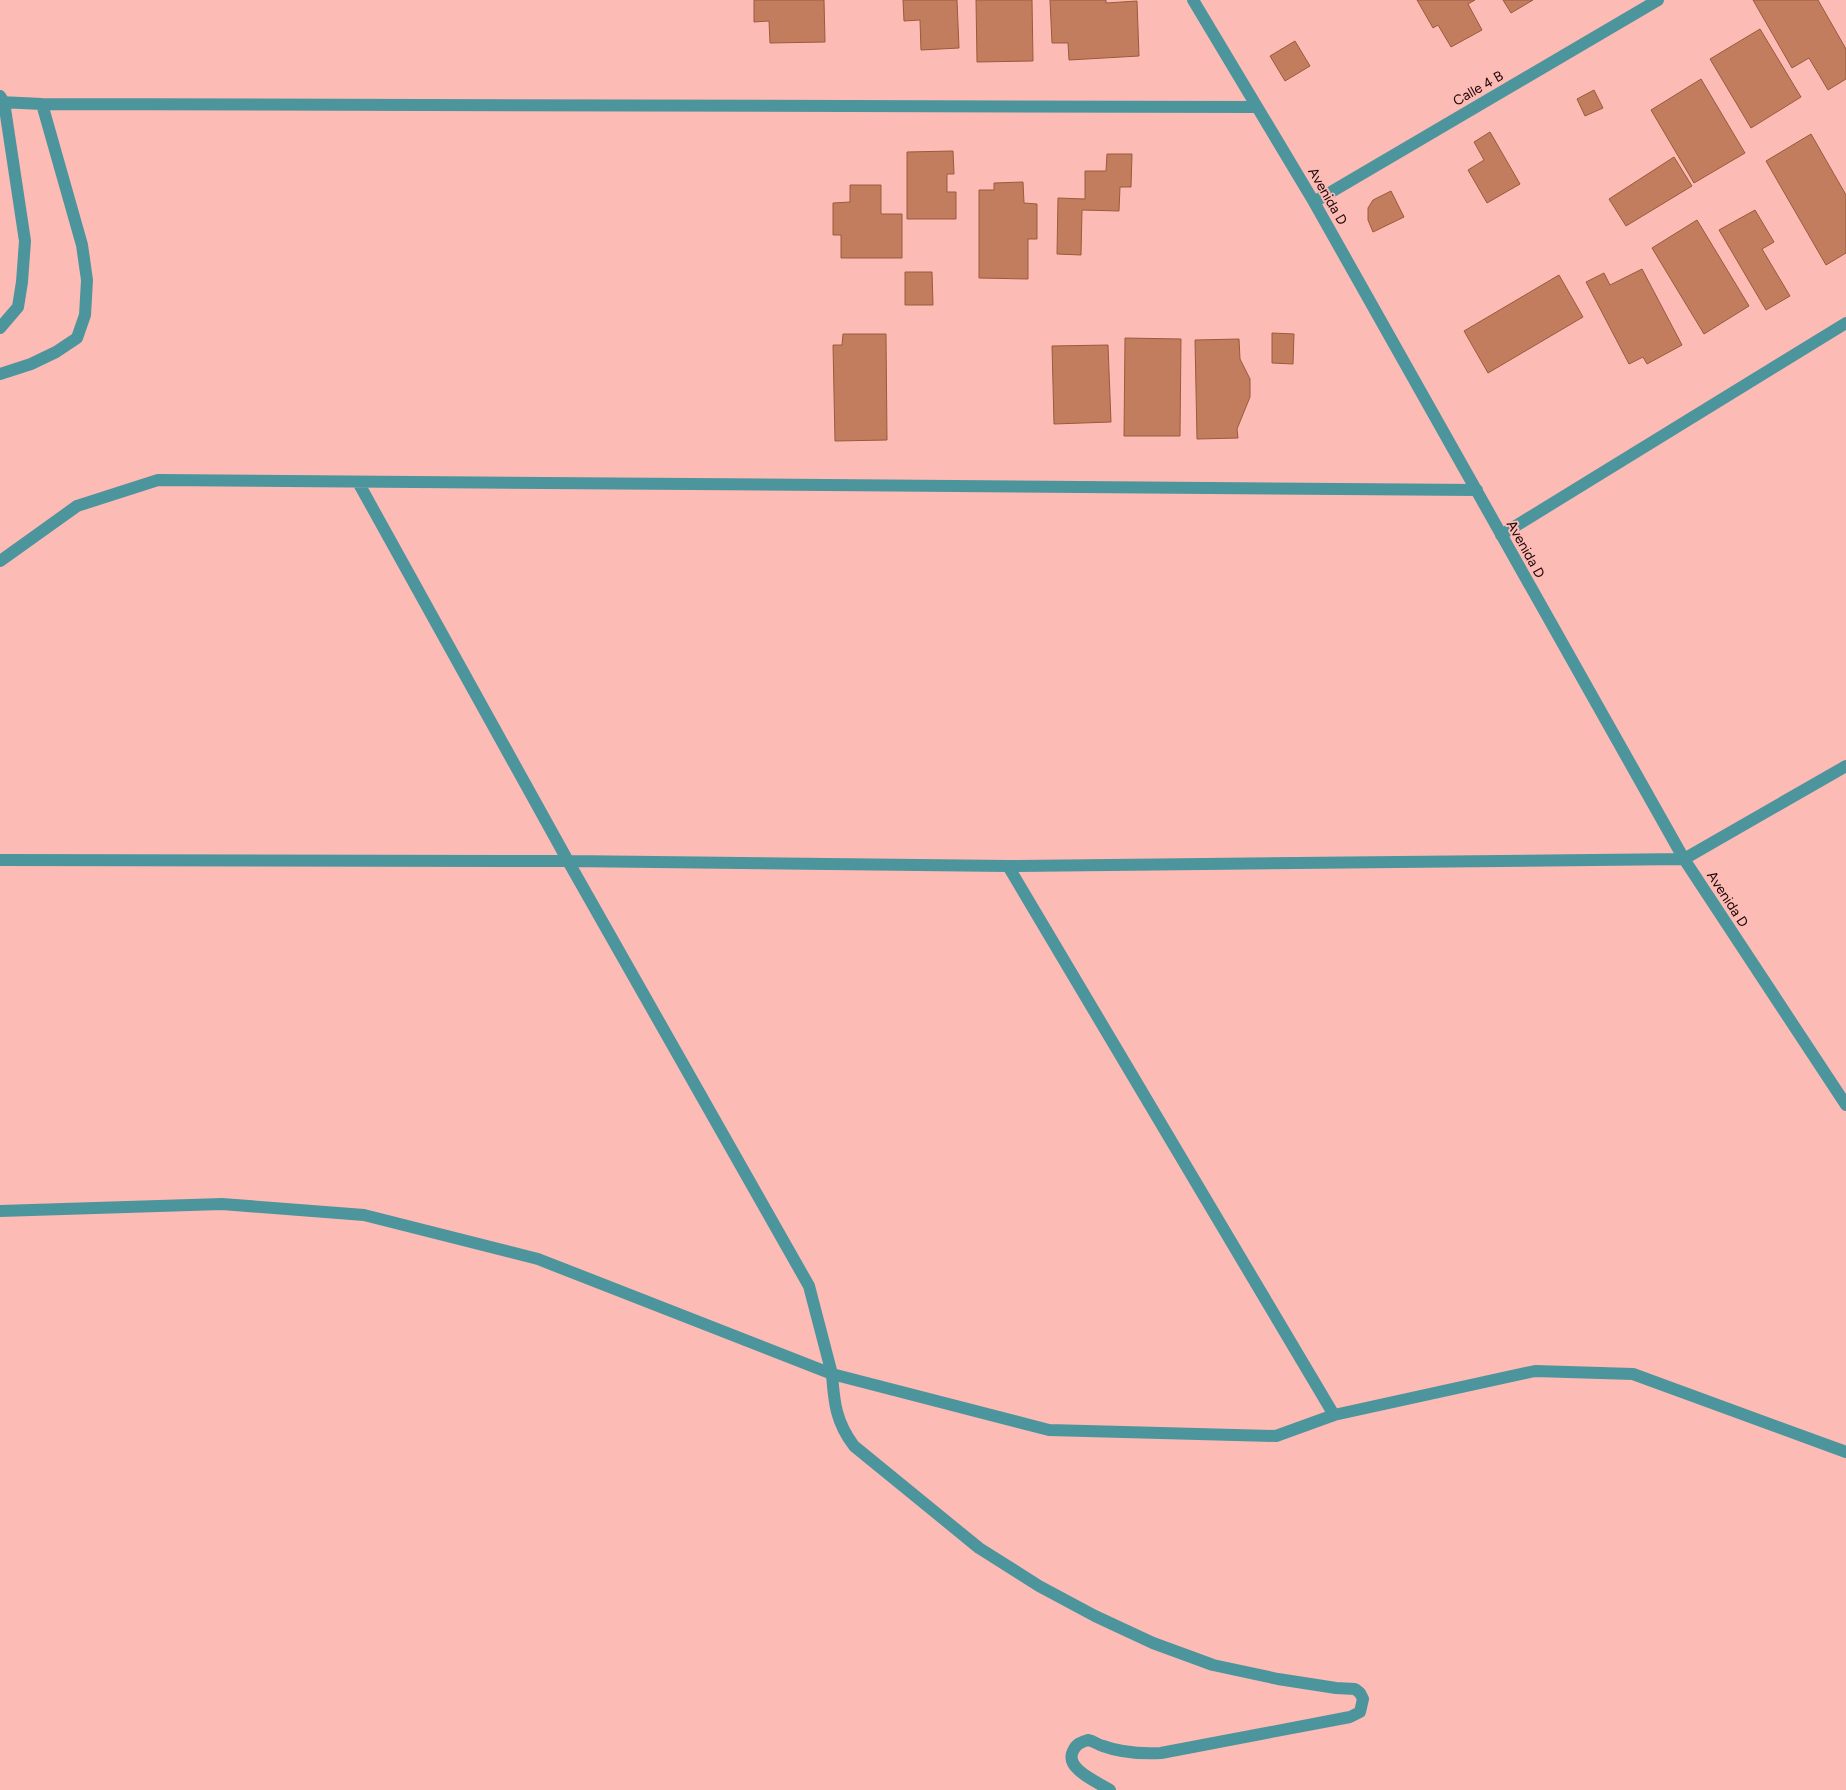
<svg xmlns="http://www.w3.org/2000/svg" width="1846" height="1790" font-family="Figtree,sans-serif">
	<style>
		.building { fill: #c27d5e; stroke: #9b5a3c }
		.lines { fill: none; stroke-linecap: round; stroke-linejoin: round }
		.service { stroke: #4d959c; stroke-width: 12 }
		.minor { stroke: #4d959c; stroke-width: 12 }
		.labels { text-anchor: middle; stroke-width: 4; stroke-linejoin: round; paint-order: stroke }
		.street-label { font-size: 14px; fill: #1e0404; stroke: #fdbbb5 }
	</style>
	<rect width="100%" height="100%" fill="#fdbbb5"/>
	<path class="building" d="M754 0H824L825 42 770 43 769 21 754 22Z
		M903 0H957L959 48 921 50 920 20 904 21Z
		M976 0H1032L1033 61 977 62Z
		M1050 0H1106V3L1137 1 1139 56 1069 60 1068 43H1052Z
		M1417 0H1475L1468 4 1482 30 1451 47 1438 25 1433 28Z
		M1503 0H1533L1511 13Z
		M1753 0H1818L1846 49V79L1828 90 1809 58 1792 68Z
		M1760 29 1801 97 1751 128 1710 59Z
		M1295 41 1310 66 1285 81 1270 56Z
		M1701 79 1745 153 1694 183 1651 110Z
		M1594 90 1603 108 1585 116 1577 99Z
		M1490 132 1520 184 1487 203 1468 170 1484 160 1474 142Z
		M1811 134 1846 195V253L1826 265 1766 161Z
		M953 151 954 174H947V192H956V219H907V152Z
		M1107 154H1132L1131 187H1120L1119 211 1082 210 1081 255 1057 254 1058 198 1085 199V171H1106Z
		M1674 157 1692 186 1626 226 1609 199Z
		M1023 182 1024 203 1037 204V239H1028V279L979 278V190H994V183Z
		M850 185H881V214H902V258H841V235H833V203L850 202Z
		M1391 191 1404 217 1373 232 1368 220V208L1373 200Z
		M1755 210 1774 242 1762 249 1790 296 1766 310 1719 230Z
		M1697 220 1749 306 1704 334 1652 248Z
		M1642 269 1682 345 1647 364 1643 357 1629 364 1586 282 1604 273 1610 285Z
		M905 272H932L933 305H905Z
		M1559 275 1583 317 1488 373 1464 331Z
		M1272 333 1294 334 1293 364 1272 363Z
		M843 334H886L887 440 835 441 833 345H842Z
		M1125 338 1181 339 1180 436H1124Z
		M1239 339 1240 359 1250 379V397L1237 429 1238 438 1197 439 1195 340Z
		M1108 345 1111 422 1054 424 1052 346Z"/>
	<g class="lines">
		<path class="service" d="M832 1374C834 1403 836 1422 854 1446L979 1548 1039 1586 1095 1616 1153 1643 1213 1665 1278 1679 1336 1688 1355 1689 1360 1693 1363 1699 1360 1712 1350 1717 1161 1753C1141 1754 1122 1753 1103 1746 1098 1745 1094 1741 1088 1740 1081 1742 1076 1744 1073 1751 1064 1769 1098 1782 1110 1790"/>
		<path class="minor" d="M1193 0 1314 202 1684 859 1846 1105
			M0 96 4 102 25 241 22 282 18 307 0 328
			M0 102 42 104 1257 107
			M1314 202 1658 0
			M0 374 31 364 56 352 77 338 85 315 87 280 82 245 42 104
			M358 482 568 861 809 1286 832 1374
			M1501 535 1846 323
			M0 561 77 506 158 480 1477 490
			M0 860 568 861 1008 866 1684 859 1846 766
			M1008 866 1334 1415
			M0 1211 222 1204 364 1215 538 1259 832 1374 1049 1430 1276 1436 1334 1415 1535 1371 1633 1374 1846 1452"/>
	</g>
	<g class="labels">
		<g class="street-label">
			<text transform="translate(1478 88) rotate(-30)" y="5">Calle 4 B</text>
			<text transform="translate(1328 196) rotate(60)" y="5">Avenida D</text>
			<text transform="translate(1526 549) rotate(61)" y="5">Avenida D</text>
			<text transform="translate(1728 899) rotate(57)" y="5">Avenida D</text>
		</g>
	</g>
</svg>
